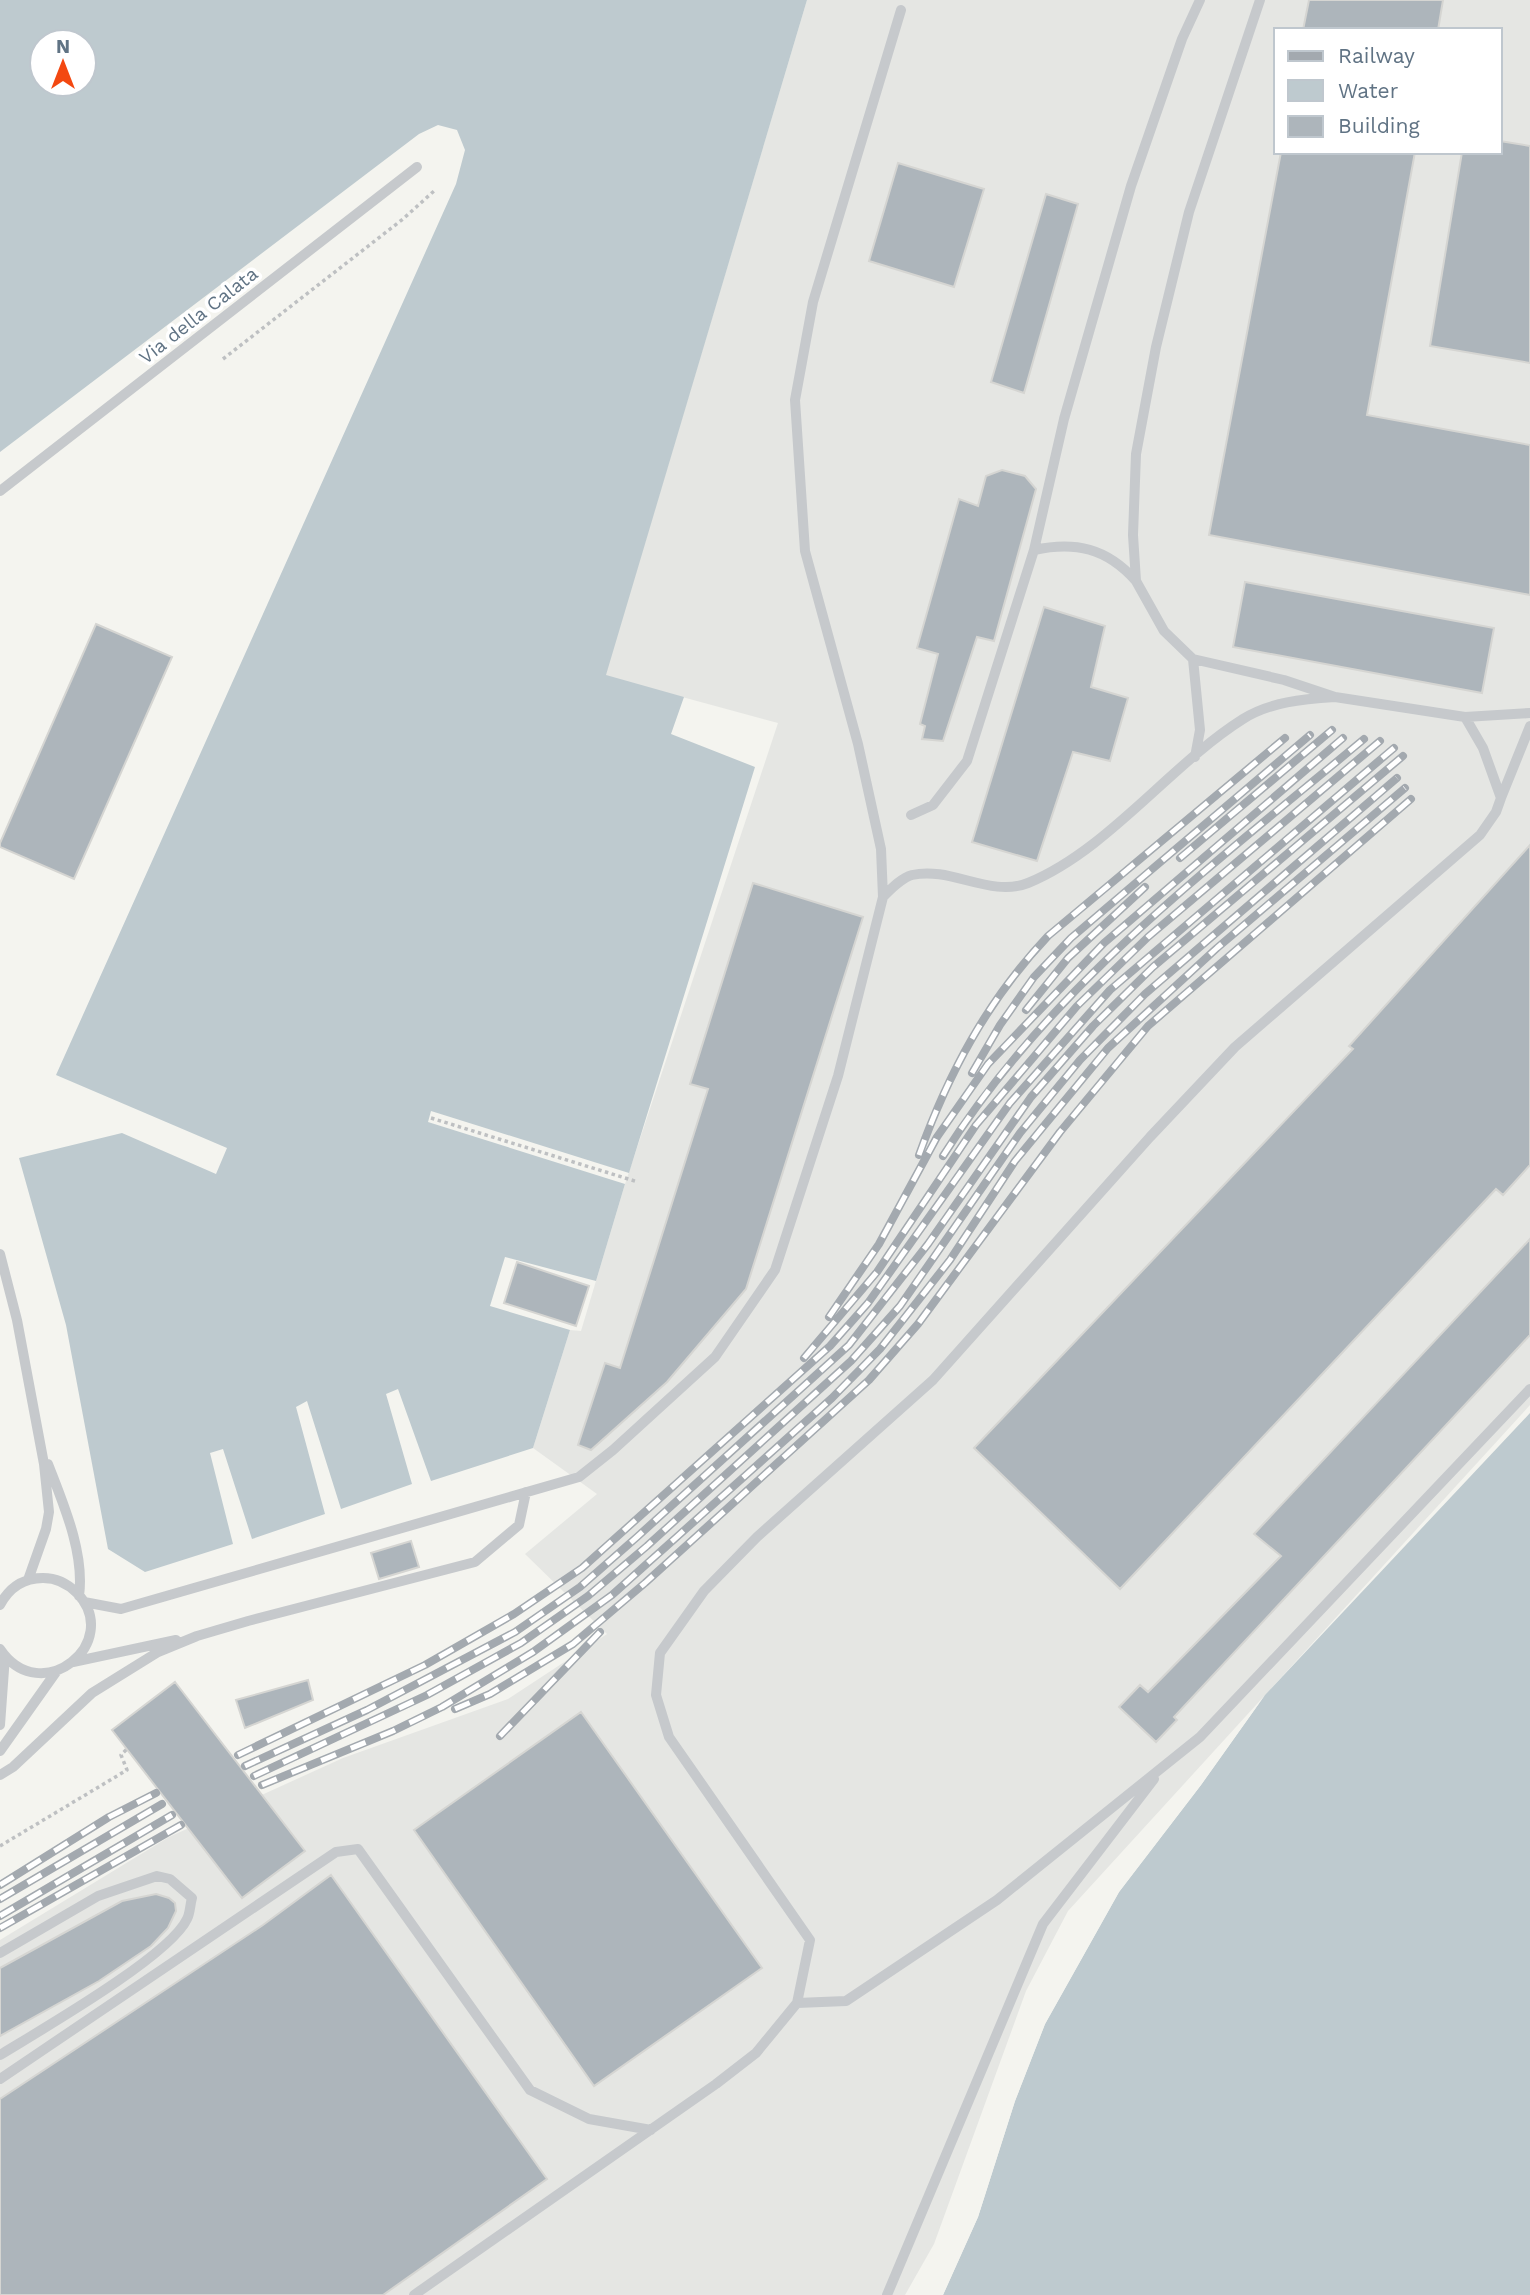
<svg xmlns="http://www.w3.org/2000/svg" width="1530" height="2295" font-family="'Work Sans',sans-serif">
	<style>
		.built { fill: #e5e6e3; fill-rule: evenodd }
		.water { fill: #becacf; fill-rule: evenodd }
		.pier { fill: #f4f4ef }
		.building { fill: #adb5bb; stroke: #d5d5d2; stroke-width: 2 }
		.lines { fill: none; stroke-linecap: round; stroke-linejoin: round }
		.path { stroke: #bec0c2; stroke-width: 3.5; stroke-dasharray: 3.5 3.5; stroke-linecap: butt }
		.lane { stroke: #c6c9cc; stroke-width: 10 }
		.rail-casing { stroke: #a3a9af; stroke-width: 8 }
		.rail { stroke: #fff; stroke-width: 5; stroke-dasharray: 16; stroke-linecap: butt }
		.labels { text-anchor: middle; stroke-width: 7; stroke-linejoin: round; paint-order: stroke }
		.street-label { font-size: 19px; fill: #607384; stroke: #fff }
	</style>
	<rect width="100%" height="100%" fill="#f4f4ef"/>
	<path class="built" d="M807 0H1530V1405L1068 1911 1026 1991 934 2244 905 2295H0V1940L169 1837 343 1758 508 1699 607 1634 525 1554 597 1494 533 1448 570 1330 581 1331 625 1184 778 723 605 676ZM1276 30H1500V152H1276Z"/>
	<path class="water" d="M0 0H807L606 675 684 697 671 734 755 767 629 1173 431 1111 428 1122 625 1184 596 1281 505 1257 490 1306 570 1330 533 1448 431 1481 398 1389 386 1394 412 1484 341 1509 307 1401 296 1407 325 1514 252 1539 223 1449 210 1453 233 1544 145 1572 108 1549 66 1325 19 1158 122 1133 216 1174 227 1148 56 1075 456 184 465 150 457 130 438 125 419 134 0 452ZM42 42H84V84H42Z
		M1530 1413V2295H943L978 2217 1015 2101 1045 2024 1119 1892 1201 1785 1265 1695Z"/>
	<path class="pier" d="M1265 1695 1201 1785 1119 1892 1045 2024 1015 2101 978 2217 943 2295H939L975 2216 1012 2100 1042 2022 1116 1890Z"/>
	<path class="building" d="M1309 0H1443L1438 30H1303Z
		M1500 141 1530 146V363L1430 346 1462 152H1500Z
		M1281 152H1415L1367 415 1530 445V595L1209 535Z
		M898 163 984 189 954 287 869 261Z
		M1046 194 1078 204 1024 393 991 382Z
		M1002 470 1025 476 1036 489 994 641 977 637 943 741 922 739 925 726 920 724 938 654 917 648 959 499 978 506 986 476Z
		M1245 582 1494 628 1482 693 1233 647Z
		M1044 607 1105 626 1091 687 1128 698 1110 761 1073 752 1037 861 972 842Z
		M96 624 172 657 74 879 0 847V843Z
		M1530 845V1165L1503 1195 1496 1189 1120 1589 974 1448 1353 1049 1349 1046Z
		M753 883 863 917 746 1289 667 1382 591 1450 578 1445 605 1363 620 1368 708 1089 690 1084Z
		M1530 1239V1335L1174 1717 1177 1720 1156 1742 1119 1707 1140 1685 1148 1692 1281 1556 1254 1534Z
		M517 1262 589 1286 576 1326 504 1303Z
		M411 1541 419 1567 379 1579 371 1553Z
		M308 1680 313 1700 245 1728 236 1700Z
		M175 1682 305 1851 242 1898 112 1730Z
		M581 1712 762 1968 594 2086 414 1830Z
		M331 1875 547 2179 383 2295H0V2099L263 1925Z
		M156 1894 169 1898 175 1903 176 1911 168 1928 151 1946 99 1981 0 2036V1968L122 1901Z"/>
	<g class="lines">
		<path class="path" d="M223 359 403 219 434 191
			M431 1118 638 1182
			M0 1846 127 1770 121 1755 127 1749"/>
		<path class="lane" d="M0 491 417 167
			M1034 550C1075 541 1107 548 1136 581
			M1335 697 1465 717 1483 748 1501 798 1530 726
			M1465 717 1530 713
			M1195 757 1200 730 1193 659 1164 631 1136 581 1133 535 1136 454 1156 347 1189 212 1260 0
			M911 815 933 805 967 761 1034 550 1064 419 1131 186 1182 39 1200 0
			M883 897C891 889 901 878 912 875 951 866 990 898 1028 883 1108 850 1170 765 1243 719 1270 702 1303 699 1335 697L1284 680 1193 659
			M0 1254 17 1320 44 1464 49 1512 46 1529 28 1580
			M48 1464C63 1503 85 1553 79 1596
			M84 1602 121 1609 579 1477 613 1450 715 1357 775 1270 838 1076 883 897 881 849 858 744 805 551 795 400 813 302 901 10
			M0 1605C9 1588 23 1578 43 1578 56 1578 68 1584 77 1593 124 1642 41 1710 0 1649
			M73 1662 176 1640
			M0 1725 5 1656
			M0 1751 56 1672
			M0 1775 13 1767 92 1693 158 1652 197 1636 248 1621 475 1562 519 1525 526 1492
			M0 1953 98 1896 157 1876 170 1879 192 1898C190 1905 190 1914 187 1919 170 1956 39 2031 0 2055
			M797 2003 810 1940 669 1737 656 1695 660 1653 704 1591 757 1537 933 1380 1150 1137 1235 1047 1480 835 1496 812 1501 798
			M0 2079 336 1852 358 1849 530 2090 589 2119 651 2130
			M414 2295 716 2084 756 2053 797 2003 846 2001 997 1900 1200 1737 1530 1389
			M887 2295 1043 1924 1154 1779"/>
		<defs>
			<path id="rail" d="M1180 858 1332 730
				M1026 1010 1068 958 1145 887
				M972 1073 1000 1025 1034 977 1071 938 1310 735
				M919 1155C949 1072 987 1001 1048 936L1285 738
				M943 1156C1050 986 1212 866 1364 739
				M829 1317 879 1244 937 1137 988 1064 1104 943 1343 738
				M804 1358 877 1272 976 1125 1077 1006 1148 937 1380 741
				M455 1709 490 1694 573 1644 645 1583 869 1380 918 1324 1060 1132 1148 1026 1411 799
				M500 1736 600 1632
				M238 1755 425 1665 514 1614 582 1568 830 1346 868 1303 1010 1103 1110 990 1394 748
				M245 1766 367 1710 515 1632 580 1587 637 1537 849 1345 928 1244 1031 1097 1093 1026 1153 967 1403 756
				M254 1776 427 1695 521 1643 588 1596 647 1546 851 1361 900 1306 1020 1133 1080 1060 1145 994 1397 778
				M262 1785 393 1731 442 1707 533 1652 612 1595 832 1398 880 1349 950 1260 1015 1161 1108 1048 1217 948 1405 788
				M0 1885 109 1817 156 1793
				M0 1899 162 1804
				M0 1916 172 1815
				M0 1928 181 1825"/>
		</defs>
		<use href="#rail" class="rail-casing"/>
		<use href="#rail" class="rail"/>
	</g>
	<g class="labels">
		<g class="street-label">
			<text transform="translate(198 315) rotate(-38)" y="7">Via della Calata</text>
		</g>
	</g>
	<rect x="1274" y="28" width="228" height="126" fill="#ffffff" stroke="#bfc7ce" stroke-width="2"/>
	<rect x="1288" y="51" width="35" height="10" fill="#a3a9af" stroke="#bfc7ce" stroke-width="2"/>
	<text x="1338" y="63" font-size="21" fill="#607384">Railway</text>
	<rect x="1288" y="80" width="35" height="21" fill="#becacf" stroke="#bfc7ce" stroke-width="2"/>
	<text x="1338" y="98" font-size="21" fill="#607384">Water</text>
	<rect x="1288" y="116" width="35" height="21" fill="#adb5bb" stroke="#bfc7ce" stroke-width="2"/>
	<text x="1338" y="133" font-size="21" fill="#607384">Building</text>
	<g transform="translate(63 63)"><circle r="33" fill="#ffffff" stroke="#bfc7ce" stroke-width="2"/>
	<path d="M0-5L12 26L0 18L-12 26Z" fill="#f34811"/>
	<text y="-10" font-size="19" font-weight="bold" text-anchor="middle" fill="#607384">N</text>
	</g>
</svg>
